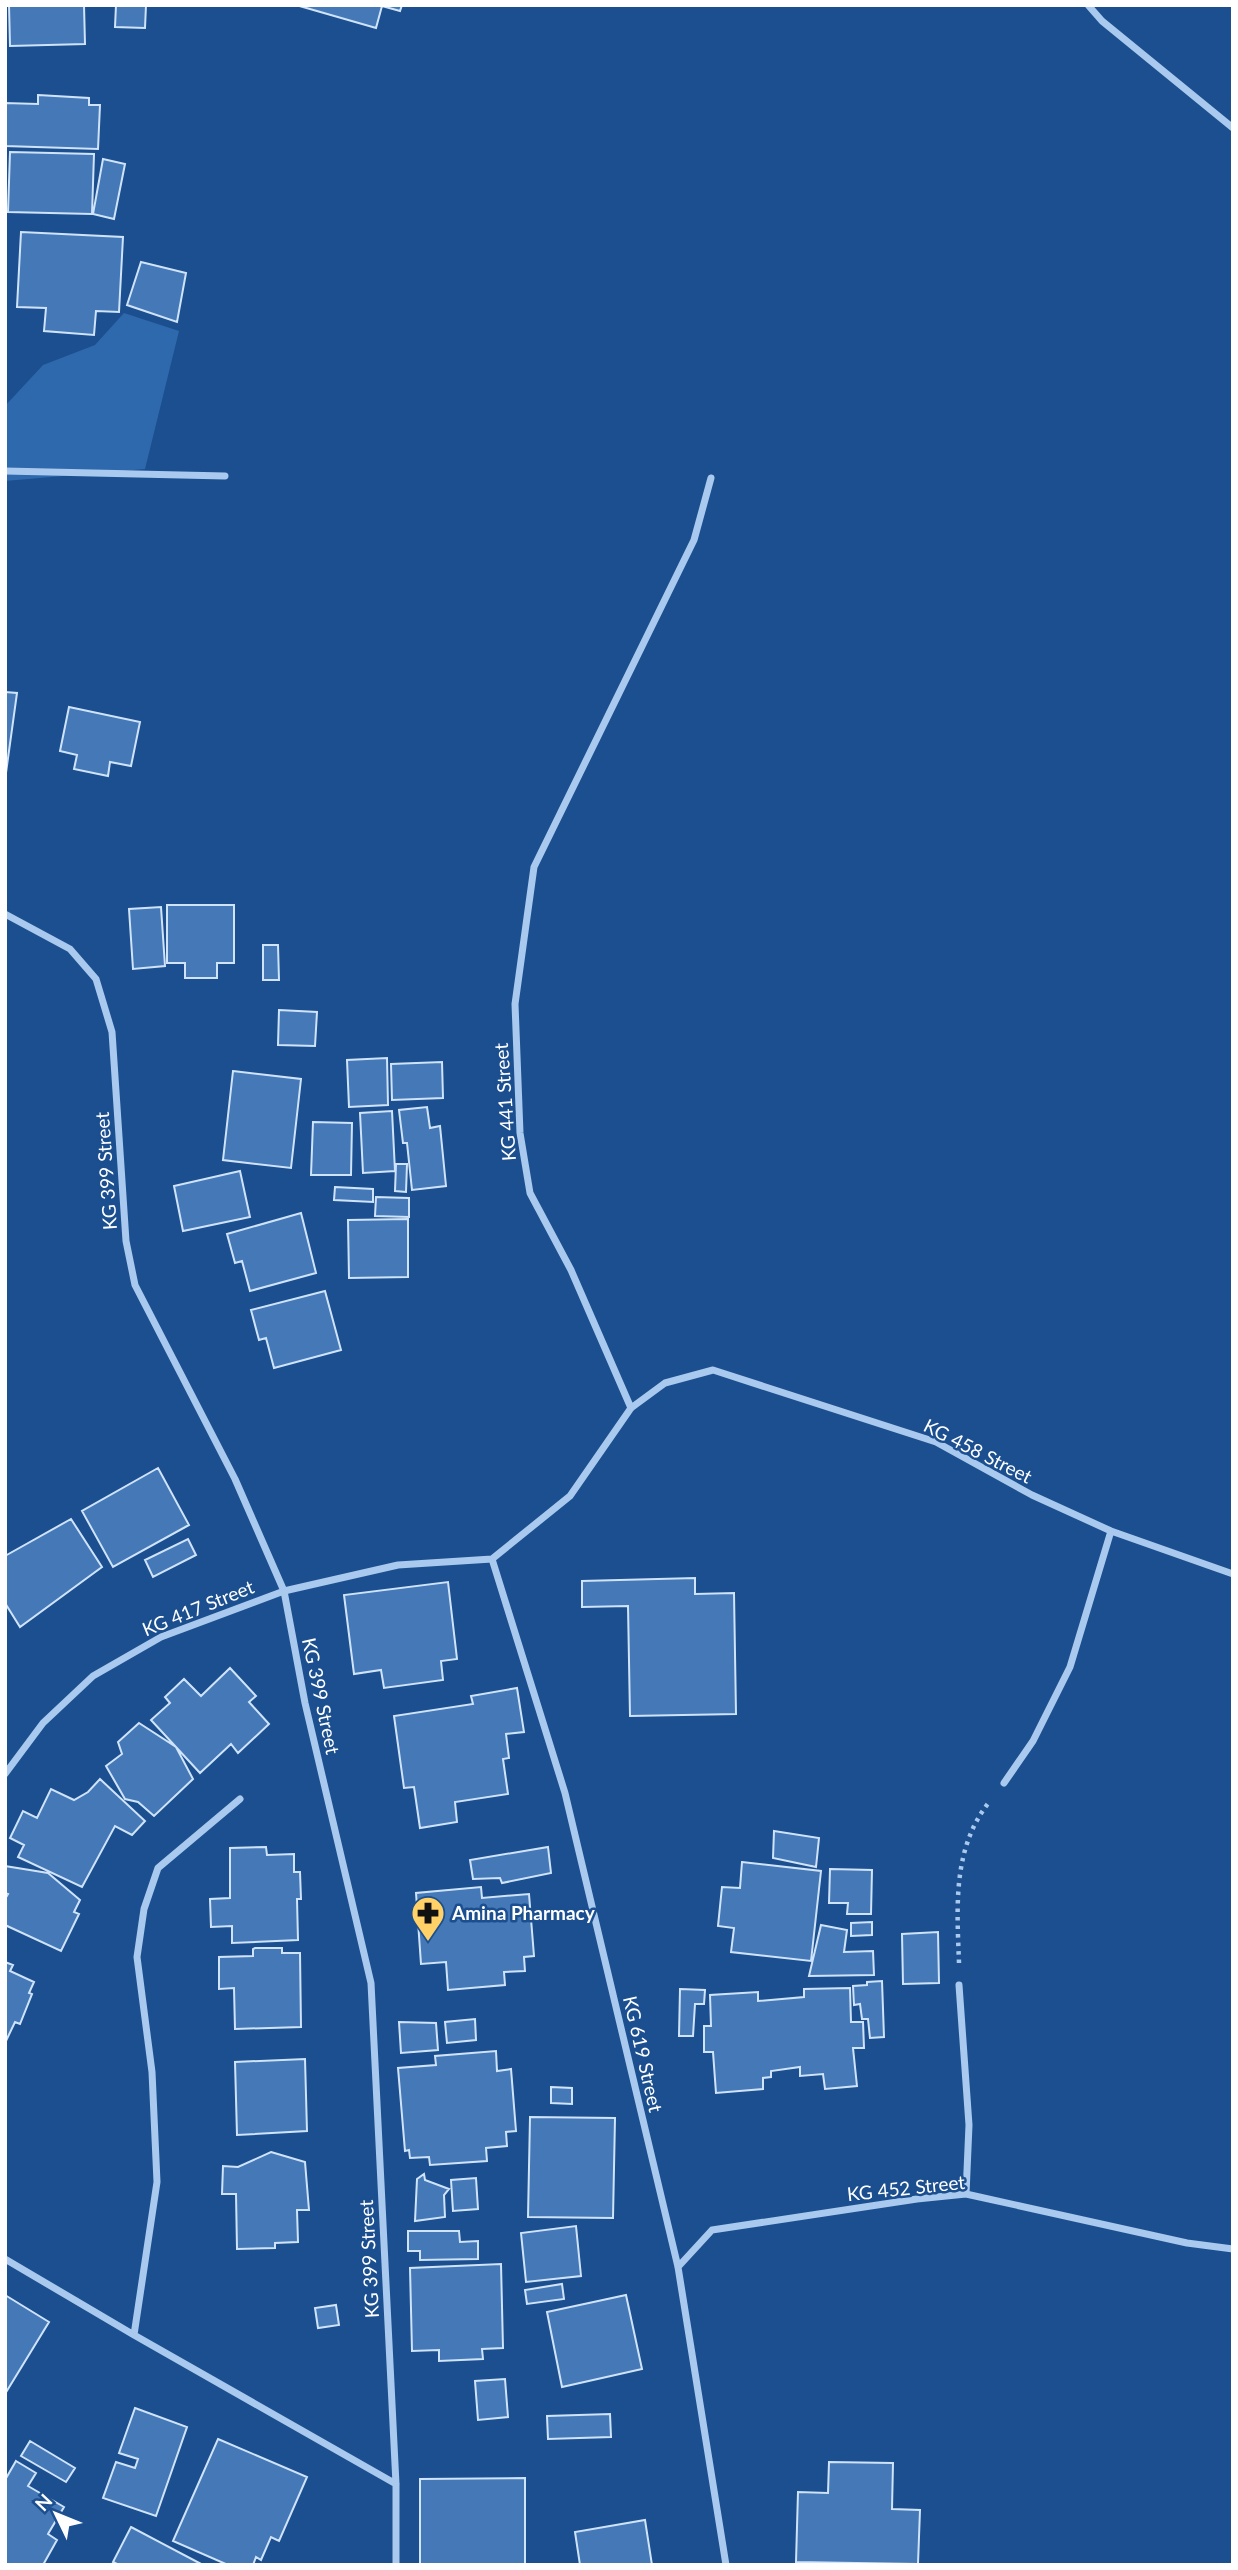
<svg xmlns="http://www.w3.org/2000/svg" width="1238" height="2570" font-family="Lato,sans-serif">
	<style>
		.green { fill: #2e69ad }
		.building { fill: #4478b7; stroke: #cfe3fa; stroke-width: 2 }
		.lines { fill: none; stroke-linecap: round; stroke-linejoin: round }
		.path { stroke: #a9c9ee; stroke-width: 4.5; stroke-dasharray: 3.5 5; stroke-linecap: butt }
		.minor { stroke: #a9c9ee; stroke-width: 7 }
		.labels { text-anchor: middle; stroke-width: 5; stroke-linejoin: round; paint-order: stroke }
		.street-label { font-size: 19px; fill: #fff; stroke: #1b4f8f }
		.poi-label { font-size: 19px; font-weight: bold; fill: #fff; stroke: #1b4f8f; text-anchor: start }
	</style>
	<rect width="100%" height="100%" fill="#1b4f8f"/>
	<path class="green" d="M124 313 179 331 145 469 5 481V406L43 365 95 345Z"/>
	<path class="building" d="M9 5H84L85 44 10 46Z
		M116 5H146L145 28 115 27Z
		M296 5H402L400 11 382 6 376 28Z
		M38 95 89 98V105H100L98 149 5 146V103L38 104Z
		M10 152 94 154 92 214 8 212Z
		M103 159 125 164 114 219 93 214Z
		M21 232 123 237 119 312 96 311 94 335 44 331 46 308 17 307Z
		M141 262 186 273 177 322 127 305Z
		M5 692 17 693 5 780Z
		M69 707 140 722 131 766 110 762 108 776 74 769 77 755 60 751Z
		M167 905H234V963H217V978H185V963H167Z
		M161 907 165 966 133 969 129 909Z
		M263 945H278L279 980H263Z
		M279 1010 317 1012 315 1046 278 1045Z
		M387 1058 388 1105 349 1107 347 1060Z
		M442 1062 443 1098 392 1100 391 1064Z
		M233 1071 301 1079 291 1168 223 1160Z
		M427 1107 430 1128 440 1126 446 1186 412 1190 407 1143H403L399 1110Z
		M392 1111 395 1171 363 1173 360 1113Z
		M313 1122 352 1123 351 1175H311Z
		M396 1164H407L406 1192 395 1191Z
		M240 1171 250 1217 183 1231 174 1186Z
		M335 1187 373 1189V1202L334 1200Z
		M376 1197 409 1198V1217L375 1216Z
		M301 1213 316 1273 250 1291 242 1261 235 1263 227 1234Z
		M408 1219V1277L349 1278 348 1220Z
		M325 1291 341 1350 274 1368 266 1338 259 1340 251 1310Z
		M158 1468 189 1525 113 1567 82 1511Z
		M71 1519 102 1567 20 1627 5 1603V1556Z
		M188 1539 196 1555 153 1577 145 1560Z
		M695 1578V1594L734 1593 736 1714 630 1716 628 1606 582 1607V1581Z
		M448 1582 457 1659 441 1661 443 1680 384 1688 381 1670 354 1674 344 1595Z
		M230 1668 256 1696 249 1702 269 1724 238 1753 231 1744 200 1773 151 1720 170 1703 165 1697 184 1679 201 1696Z
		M517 1688 524 1732 506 1734 509 1758 503 1759 508 1794 455 1802 457 1822 420 1828 414 1787 404 1788 394 1716 473 1704 471 1696Z
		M139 1723 176 1747 193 1779 154 1816 138 1802 125 1799 106 1766 122 1754 118 1742Z
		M100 1779 145 1821 132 1835 115 1826 82 1887 18 1857 24 1845 10 1838 23 1811 37 1818 51 1789 74 1800 88 1792Z
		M774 1831 819 1838 816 1867 773 1858Z
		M266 1847 267 1855 294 1854V1872H300L301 1899H297L298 1940 232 1943V1926L211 1927 210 1899 230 1898V1848Z
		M548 1847 551 1873 502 1883 500 1878 473 1879 470 1860Z
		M742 1862 821 1871 811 1961 731 1952 734 1928 718 1926 722 1887 740 1888Z
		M5 1866 48 1873 80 1900 74 1912 79 1914 61 1951 5 1925V1899L8 1894 5 1893Z
		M830 1869 872 1870 871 1914H847L848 1903H829Z
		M481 1887 482 1898 529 1894 534 1956 524 1957 525 1971 504 1972 505 1985 448 1990 446 1962 421 1964 416 1893Z
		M872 1922V1935L851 1936V1923Z
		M821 1925 847 1930 844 1952 873 1951 874 1975 809 1976Z
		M938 1932 939 1983 903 1984 902 1934Z
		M255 1948H282V1953H300L301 2027 235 2029 234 1988 219 1989V1957L253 1956V1949Z
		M5 1962 13 1965 10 1971 34 1982 29 1993 32 1994 20 2024 15 2022 5 2043Z
		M882 1981 884 2037 870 2038 868 2019H862L860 2004 854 2005 853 1986 867 1985V1982Z
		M850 1988 851 2022H863L864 2048H853L857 2086 825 2089 823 2074 800 2076V2067L771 2071V2077L763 2078V2089L716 2093 713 2052H704V2026H711L710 1995 758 1992V2001L804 1997V1989Z
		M680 1989 705 1990 704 2004H695L693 2036H679Z
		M475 2019 476 2040 447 2043 445 2022Z
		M399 2022 436 2023 438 2050 401 2053Z
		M496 2051 497 2071 511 2069 516 2131 506 2132 507 2146 486 2148 487 2161 430 2165 429 2157 410 2158 409 2150 405 2151 398 2068 436 2065 435 2056Z
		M305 2059 307 2131 237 2135 235 2062Z
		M551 2087 572 2088V2104L551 2103Z
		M530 2117 615 2118 613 2218 528 2217Z
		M271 2152 305 2162 309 2210H297L298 2242 275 2243V2248L237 2249 236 2194H222L223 2166 238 2167Z
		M424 2174 425 2180 449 2189 444 2195 445 2217 415 2221 417 2179Z
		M476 2178 478 2209 453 2211 451 2180Z
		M576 2226 581 2276 526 2282 521 2233Z
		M408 2231H459L460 2242 478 2241V2259L420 2260V2251H408Z
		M501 2264 503 2348 482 2349 483 2359 439 2361V2350L412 2351 410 2268Z
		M562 2284 564 2299 527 2304 525 2290Z
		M5 2295 49 2322 5 2394Z
		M626 2295 642 2369 562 2387 547 2312Z
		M336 2305 339 2325 318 2328 315 2308Z
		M505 2379 508 2417 478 2420 475 2381Z
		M135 2408 187 2427 156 2516 103 2498 116 2462 135 2468 138 2459 119 2453Z
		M610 2414 611 2437 548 2439 547 2416Z
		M218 2439 307 2477 279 2541 271 2537 261 2560 256 2557 253 2565H228L173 2541Z
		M30 2441 75 2468 66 2482 21 2456Z
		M16 2461 36 2473 28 2486 64 2507 48 2534 57 2540 43 2565H5V2480Z
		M829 2462 893 2463 892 2509 920 2510 918 2564 796 2562 798 2492 828 2493Z
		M525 2478V2565H420V2479Z
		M645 2520 652 2565H580L575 2532Z
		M131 2527 203 2565H119L113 2562Z"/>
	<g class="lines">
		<path class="path" d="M959 1963C957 1907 952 1848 990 1801"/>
		<path class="minor" d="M1088 5 1102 21 1233 128
			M5 471 225 476
			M5 914 70 949 96 979 112 1032 126 1241 135 1285 235 1479 284 1591 305 1703 371 1983 396 2484V2565
			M631 1408 571 1270 530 1193 520 1133 515 1004 534 867 694 540 711 478
			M492 1559 565 1793 678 2267 726 2565
			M5 1774 43 1723 93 1676 161 1637 284 1591 398 1565 492 1559 570 1496 631 1408 665 1383 713 1370 936 1442 1032 1495 1111 1531 1233 1574
			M1004 1783 1033 1741 1070 1667 1111 1531
			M959 1985 969 2125 966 2194
			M5 2259 134 2335 396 2484
			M678 2267 712 2230 917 2199 966 2194 1187 2243 1233 2249
			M134 2335 157 2182 152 2072 137 1957 144 1909 158 1868 240 1799"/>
	</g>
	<defs>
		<symbol id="pharmacy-pin" viewBox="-11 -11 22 30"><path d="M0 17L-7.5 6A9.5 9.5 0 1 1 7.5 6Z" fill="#ffd166" stroke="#1b4f8f"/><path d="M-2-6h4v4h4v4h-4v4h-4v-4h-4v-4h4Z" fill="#111"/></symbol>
	</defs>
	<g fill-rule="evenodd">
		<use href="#pharmacy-pin" x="409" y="1894" width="38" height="52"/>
	</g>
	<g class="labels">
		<g class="street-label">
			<text transform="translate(505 1102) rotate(-94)" y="7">KG 441 Street</text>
			<text transform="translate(106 1171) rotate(-94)" y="7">KG 399 Street</text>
			<text transform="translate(978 1451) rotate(27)" y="7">KG 458 Street</text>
			<text transform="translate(198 1608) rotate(-22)" y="7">KG 417 Street</text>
			<text transform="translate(321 1696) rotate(78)" y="7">KG 399 Street</text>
			<text transform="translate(643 2054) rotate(77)" y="7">KG 619 Street</text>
			<text transform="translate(906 2188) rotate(-6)" y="7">KG 452 Street</text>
			<text transform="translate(369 2259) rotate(-93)" y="7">KG 399 Street</text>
		</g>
		<g class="poi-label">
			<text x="452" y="1920">Amina Pharmacy</text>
		</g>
	</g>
	<rect width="1238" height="2570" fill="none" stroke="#ffffff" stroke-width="14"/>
	<g transform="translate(56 2514) rotate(313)" stroke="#1b4f8f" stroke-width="5" paint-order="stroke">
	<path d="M0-5L12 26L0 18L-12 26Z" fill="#ffffff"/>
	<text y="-10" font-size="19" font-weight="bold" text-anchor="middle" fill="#ffffff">N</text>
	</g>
</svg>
